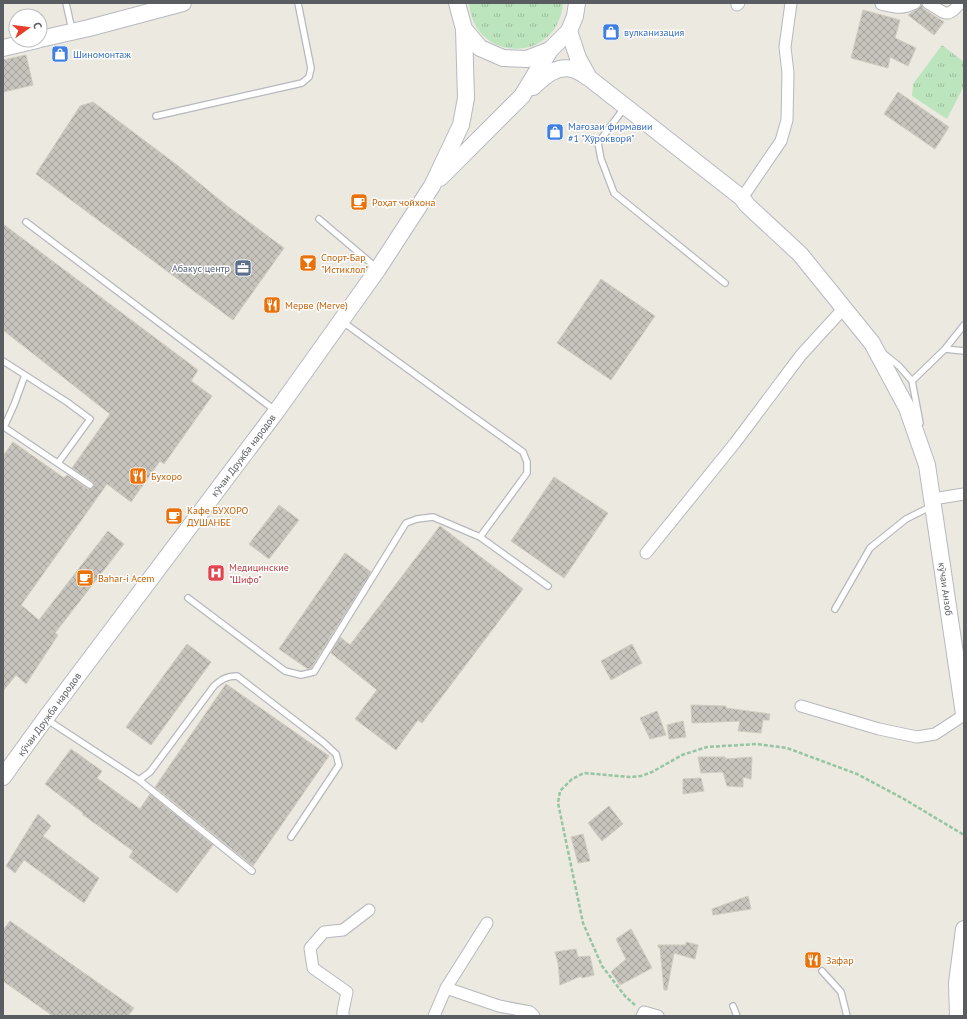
<svg xmlns="http://www.w3.org/2000/svg" width="967" height="1019" font-family="'PT Sans',sans-serif">
	<style>
		.grass { fill: url(#grass-tufts) }
		.building { fill: url(#building-cross-hatch); stroke: #d0cbbe }
		.lines { fill: none; stroke-linecap: round; stroke-linejoin: round }
		.lane-casing { stroke: #b6b8bd; stroke-width: 8 }
		.street-casing { stroke: #b6b8bd; stroke-width: 13 }
		.secondary-casing { stroke: #b6b9bf; stroke-width: 18 }
		.path { stroke: #95c5a3; stroke-width: 2.5; stroke-dasharray: 4 2; stroke-linecap: butt }
		.lane { stroke: #fff; stroke-width: 5.5 }
		.street { stroke: #fff; stroke-width: 11 }
		.secondary { stroke: #fff; stroke-width: 16 }
		.labels { text-anchor: middle; stroke-width: 3; stroke-linejoin: round; paint-order: stroke }
		.shop-label { font-size: 10px; fill: #366cbe; stroke: #fff; text-anchor: start }
		.food-label { font-size: 10px; fill: #c56008; stroke: #fff; text-anchor: start }
		.service-label { font-size: 10px; fill: #4e5e75; stroke: #fff; text-anchor: end }
		.street-label { font-size: 10px; fill: #595c61; stroke: #fff }
		.health-label { font-size: 10px; fill: #be3a42; stroke: #fff; text-anchor: start }
	</style>
	<defs>
		<pattern id="grass-tufts" width="24" height="20" patternUnits="userSpaceOnUse"><rect width="24" height="20" fill="#bce4bd"/><path d="M3 7l-1-3M5 7V3M7 7l1-3M15 17l-1-3M17 17v-4M19 17l1-3" fill="none" stroke="#9cbc9d"/></pattern>
		<pattern id="building-cross-hatch" width="8" height="8" patternUnits="userSpaceOnUse"><rect width="8" height="8" fill="#c6c4bd"/><path d="M0 0l8 8M0 8l8-8" fill="none" stroke="#a4a29d"/></pattern>
	</defs>
	<rect width="100%" height="100%" fill="#ece9e0"/>
	<path class="grass" d="M469 3H563C558 64 474 64 469 3Z
		M942 45 964 62V86L947 119 912 96 913 84Z"/>
	<path class="building" d="M922 5 924 9 944 22 934 35 908 15 918 9Z
		M863 10 900 20 895 38 916 48 908 66 890 57 888 68 851 58Z
		M26 55 33 85 3 92V60Z
		M898 92 949 127 935 149 884 114Z
		M93 102 177 165 226 205 284 248 233 320 36 174 80 106Z
		M3 224 198 370 191 381 212 396 164 464 160 461 131 502 107 484 21 605 39 620 108 531 124 544 55 633 58 635 26 684 16 675 3 691V456L13 442 64 478 67 475 88 489H91L94 486 93 482 72 468 110 414 3 330Z
		M601 279 655 316 611 380 557 343Z
		M554 477 608 513 564 578 511 541Z
		M279 505 299 520 269 559 249 544Z
		M440 526 523 589 422 723 418 720 396 750 355 719 377 690 331 653 340 637 350 645Z
		M345 553 371 572 311 668 308 669 279 649Z
		M187 644 211 662 151 745 126 727Z
		M632 644 642 663 611 680 601 661Z
		M226 684 329 756 253 866 155 787Z
		M691 705 726 706V708L770 714 769 720H763L761 733 738 731 740 721 692 723Z
		M657 711 666 735 650 739 640 718Z
		M683 721 686 737 669 739 667 725Z
		M71 749 102 771 97 778 140 809 150 794 213 845 177 893 129 857 133 851 82 814 83 813 45 784Z
		M698 757H725L726 759 752 757 751 779 743 777V787L727 786 723 772 701 773Z
		M701 778 704 791 683 794V779Z
		M609 806 623 824 602 841 588 823Z
		M38 814 51 826 43 836 99 878 84 903 24 860 15 873 6 866Z
		M583 834 590 861 578 863 571 837Z
		M748 896 751 909 713 915 712 909Z
		M10 921 134 1008 128 1016H53L3 981V930Z
		M631 929 652 968 620 985 611 972 626 959 616 939Z
		M686 942 698 945 695 959 674 953 667 990H664L660 948 658 947V945H686Z
		M576 949 578 957 590 956 594 975 582 978 581 976 560 985 558 963 555 952Z"/>
	<g class="lines">
		<defs>
			<path id="lane" d="M66 3 72 30
				M625 107 598 143 601 159 614 193 725 283
				M156 116 302 83 309 77 311 68 298 3
				M319 219 378 269
				M26 222 276 411
				M343 322 456 404 523 452 527 462V473L480 537
				M945 349 964 325
				M884 354 899 366 912 381
				M3 361 25 375 14 405 4 427 90 485
				M25 375 67 402 90 419 58 463
				M920 423 912 381 945 349 964 351
				M188 598 285 671 301 675 314 672 406 523 417 519 433 517 480 537 548 586
				M835 609 870 548 906 519 932 506
				M46 719 139 780 150 772 214 686C222 679 227 676 237 676L323 742 336 754 339 765 291 837
				M139 780 252 871
				M822 971 841 992 847 1016
				M733 1006 737 1016"/>
			<path id="street" d="M928 3C944 11 946 21 960 3
				M881 4C895 7 902 10 915 3
				M737 5 739 3
				M742 198 781 141 787 120 788 73 785 47 791 3
				M933 499 964 494
				M646 553 735 443 801 355 844 308
				M801 706 879 729 917 737 935 734 964 715
				M446 988 487 923
				M343 1016V1011L347 992 313 968 310 948 324 932 343 930 369 910
				M434 1016 446 988 499 1006 530 1012 534 1016
				M642 1016 644 1012 658 1016"/>
			<path id="secondary" d="M457 3 464 29 480 48 503 58 527 59 550 50 569 31 575 16 577 3
				M569 31 578 58 589 78 742 198 747 205 800 254 872 343 907 408 927 465 964 714
				M40 39 89 28 183 3
				M3 48 37 40
				M533 87C544 77 556 65 572 69 578 70 584 75 589 78
				M440 178 522 96 550 50
				M3 777 45 719 276 412 378 269 432 186 461 125 466 98 464 29
				M958 1016 957 983 964 929"/>
		</defs>
		<use href="#lane" class="lane-casing"/>
		<use href="#street" class="street-casing"/>
		<use href="#secondary" class="secondary-casing"/>
		<path class="path" d="M635 1005 625 996 602 966 583 923 558 803 560 791 572 779 584 773 630 777 641 776 652 772 682 755 707 747 757 744 787 748 857 774 904 799 964 835"/>
		<use href="#lane" class="lane"/>
		<use href="#street" class="street"/>
		<use href="#secondary" class="secondary"/>
	</g>
	<defs>
		<symbol id="shop-square" viewBox="-11 -11 22 22"><rect x="-9" y="-9" width="18" height="18" rx="4" fill="#3f7fe0" stroke="#fff"/><path d="M-5-2.5h2.3a2.7 3.5 0 0 1 5.4 0H5L5.5 6h-11ZM-1.5-2.5h3a1.5 2.3 0 0 0-3 0Z" fill="#fff"/></symbol>
		<symbol id="cafe-square" viewBox="-11 -11 22 22"><rect x="-9" y="-9" width="18" height="18" rx="4" fill="#e8710a" stroke="#fff"/><path d="M-5.5-4.5H6V0H3Q3 3.5 0 3.5H-2.5Q-5.5 3.5-5.5 0ZM3-3.2v2h1.7v-2ZM-6 4.5H4V6H-6Z" fill="#fff"/></symbol>
		<symbol id="bar-square" viewBox="-11 -11 22 22"><rect x="-9" y="-9" width="18" height="18" rx="4" fill="#e8710a" stroke="#fff"/><path d="M-6-5H6L.8 .8V4.5H3.5V6h-7V4.5H-.8V.8Z" fill="#fff"/></symbol>
		<symbol id="office-square" viewBox="-11 -11 22 22"><rect x="-9" y="-9" width="18" height="18" rx="4" fill="#5c6f8a" stroke="#fff"/><path d="M-6-3h4V-5.5h4V-3h4V5H-6ZM-1-4.5V-3h2v-1.5ZM-6 0V1H6V0Z" fill="#fff"/></symbol>
		<symbol id="restaurant-square" viewBox="-11 -11 22 22"><rect x="-9" y="-9" width="18" height="18" rx="4" fill="#e8710a" stroke="#fff"/><path d="M-5-6h1v4h1v-4h1v4h1v-4h1v5L-1.5 .5V6h-2V.5L-5-1ZM5-6V6H3V1.5H1.5Q1.5-4 5-6Z" fill="#fff"/></symbol>
		<symbol id="hospital-square" viewBox="-11 -11 22 22"><rect x="-9" y="-9" width="18" height="18" rx="4" fill="#e0444e" stroke="#fff"/><path d="M-5-5h3v3.5h4V-5h3V5h-3V1.5h-4V5h-3Z" fill="#fff"/></symbol>
	</defs>
	<g fill-rule="evenodd">
		<use href="#shop-square" x="601" y="22" width="20" height="20"/>
		<use href="#shop-square" x="50" y="44" width="20" height="20"/>
		<use href="#shop-square" x="545" y="122" width="20" height="20"/>
		<use href="#cafe-square" x="349" y="192" width="20" height="20"/>
		<use href="#bar-square" x="298" y="253" width="20" height="20"/>
		<use href="#office-square" x="233" y="258" width="20" height="20"/>
		<use href="#restaurant-square" x="262" y="295" width="20" height="20"/>
		<use href="#restaurant-square" x="128" y="466" width="20" height="20"/>
		<use href="#cafe-square" x="164" y="506" width="20" height="20"/>
		<use href="#hospital-square" x="206" y="563" width="20" height="20"/>
		<use href="#cafe-square" x="75" y="568" width="20" height="20"/>
		<use href="#restaurant-square" x="803" y="950" width="20" height="20"/>
	</g>
	<g class="labels">
		<g class="shop-label">
			<text x="624" y="36">вулканизация</text>
			<text x="73" y="58">Шиномонтаж</text>
			<text x="568" y="130">Мағозаи фирмавии<tspan x="568" dy="12">#1 "Хӯрокворӣ"</tspan></text>
		</g>
		<g class="food-label">
			<text x="372" y="206">Роҳат чойхона</text>
			<text x="321" y="261">Спорт-Бар<tspan x="321" dy="12">"Истиклол"</tspan></text>
			<text x="285" y="309">Мерве (Merve)</text>
			<text x="151" y="480">Бухоро</text>
			<text x="187" y="514">Кафе БУХОРО<tspan x="187" dy="12">ДУШАНБЕ</tspan></text>
			<text x="98" y="582">Bahar-i Acem</text>
			<text x="826" y="964">Зафар</text>
		</g>
		<g class="service-label">
			<text x="230" y="272">Абакус центр</text>
		</g>
		<g class="street-label">
			<text transform="translate(243 455) rotate(-53)" y="4">кӯчаи Дружба народов</text>
			<text transform="translate(946 589) rotate(82)" y="4">кӯчаи Анзоб</text>
			<text transform="translate(49 714) rotate(-54)" y="4">кӯчаи Дружба народов</text>
		</g>
		<g class="health-label">
			<text x="229" y="571">Медицинские<tspan x="229" dy="12">"Шифо"</tspan></text>
		</g>
	</g>
	<rect width="967" height="1019" fill="none" stroke="#595c61" stroke-width="8"/>
	<g transform="translate(28 28) rotate(76)"><circle r="19" fill="#ffffff" stroke="#bdbec0"/>
	<path d="M0-3L7 15L0 10L-7 15Z" fill="#e73d2a"/>
	<text y="-6" font-size="11" font-weight="bold" text-anchor="middle" fill="#595c61">С</text>
	</g>
</svg>
